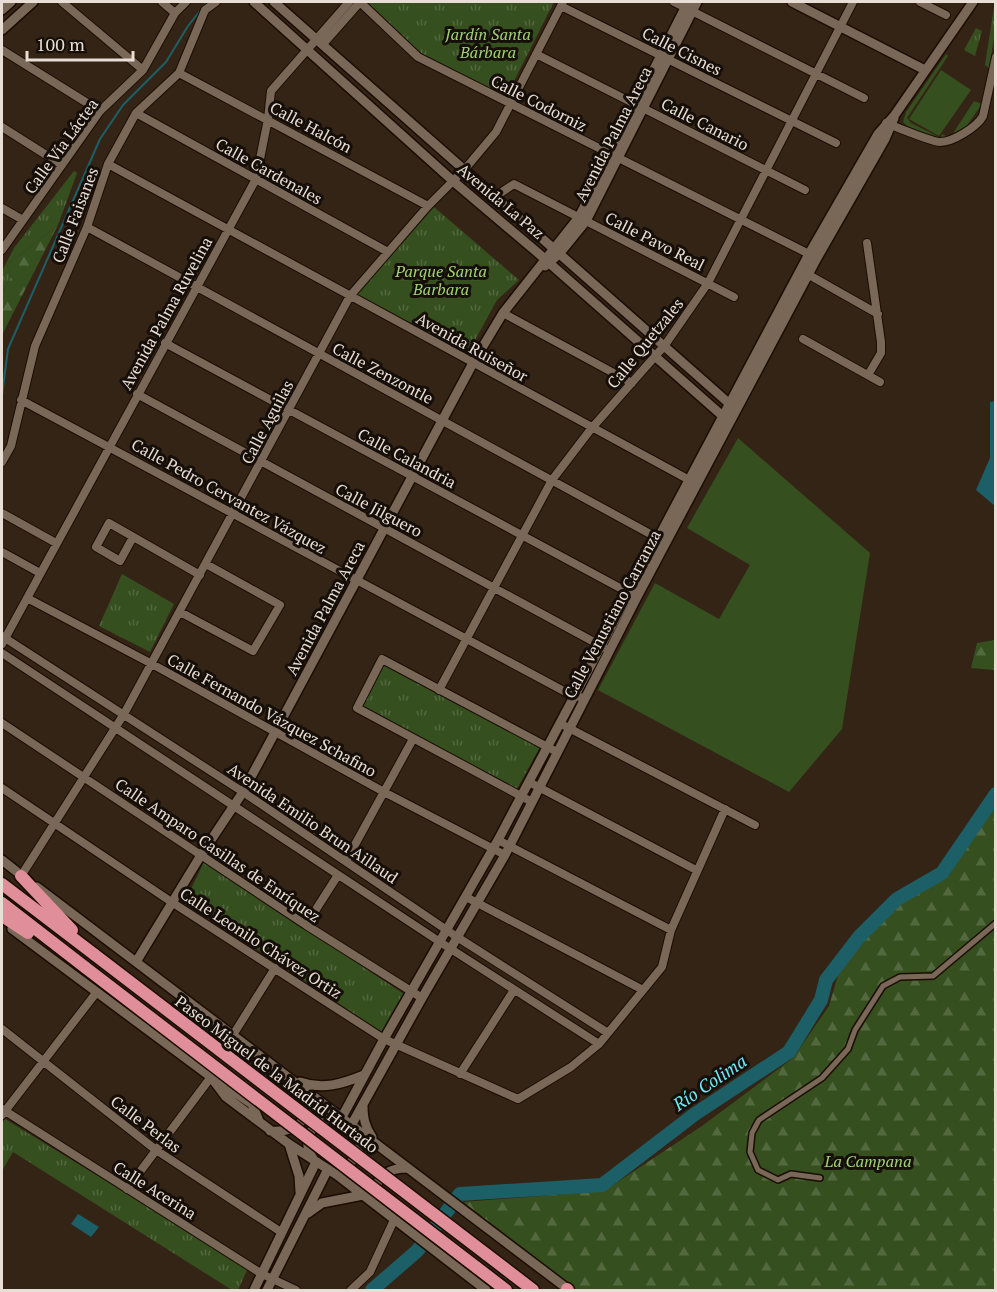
<svg xmlns="http://www.w3.org/2000/svg" width="997" height="1292" font-family="'PT Serif',serif">
	<style>
		.grass { fill: url(#grass-tufts) }
		.forest { fill: url(#forest-firs) }
		.garden { fill: #364f1f }
		.water { fill: #1d5f67 }
		.lines { fill: none; stroke-linecap: round; stroke-linejoin: round }
		.stream { stroke: #1d5f67; stroke-width: 2 }
		.river { stroke: #1d5f67; stroke-width: 14 }
		.pedestrian-casing { stroke: #1b0d02; stroke-width: 8 }
		.minor-casing { stroke: #1b0d02; stroke-width: 10 }
		.tertiary-casing { stroke: #1b0d02; stroke-width: 12 }
		.trunk-casing { stroke: #1b0d02; stroke-width: 15 }
		.pedestrian { stroke: #796757; stroke-width: 5 }
		.minor { stroke: #796757; stroke-width: 8 }
		.tertiary { stroke: #796757; stroke-width: 9 }
		.trunk { stroke: #e08e9a; stroke-width: 12 }
		.trunk-bridge-casing { stroke: #1b0d02; stroke-width: 15; stroke-linecap: butt }
		.trunk-bridge { stroke: #e08e9a; stroke-width: 12 }
		.labels { text-anchor: middle; stroke-width: 6; stroke-linejoin: round; paint-order: stroke }
		.park-label { font-size: 16px; font-style: italic; fill: #9fd472; stroke: #160f09 }
		.street-label { font-size: 16px; fill: #e9ded5; stroke: #160f09 }
		.water-label { font-size: 18px; font-style: italic; fill: #6ee9f8; stroke: #160f09 }
	</style>
	<defs>
		<pattern id="grass-tufts" width="24" height="20" patternUnits="userSpaceOnUse" patternTransform="scale(1.5)"><rect width="24" height="20" fill="#364f1f"/><path d="M3 7l-1-3M5 7V3M7 7l1-3M15 17l-1-3M17 17v-4M19 17l1-3" fill="none" stroke="#53683f"/></pattern>
		<pattern id="forest-firs" width="22" height="20" patternUnits="userSpaceOnUse" patternTransform="scale(1.5)"><rect width="22" height="20" fill="#364f1f"/><path d="M5 1l3.5 6h-7zM16 11l3.5 6h-7z" fill="#53683f"/></pattern>
	</defs>
	<rect width="100%" height="100%" fill="#342416"/>
	<path class="grass" d="M367 2H554L506 97 423 55Z
		M995 6V32L989 68 985 65 994 7Z
		M976 28 982 31 975 56 964 50Z
		M74 171 77 173 58 225 7 265 11 277 2 293V271L14 248Z
		M434 207 519 280 497 300 468 353 356 295Z
		M122 574 174 604 150 652 99 626Z
		M384 664 540 747 517 789 361 706Z
		M204 862 404 994 383 1033 185 901Z
		M5 1119 248 1268 238 1290H232L13 1152 2 1171V1124Z"/>
	<path class="forest" d="M58 225 2 335V293L11 277 7 265Z
		M995 640V670L971 668 977 643Z
		M995 805V1290H577L463 1202 604 1191 702 1126 793 1058 829 1006 841 965 906 897 949 875Z"/>
	<path class="garden" d="M946 54 948 56 907 118 911 123 943 139 941 137 942 134 950 138 974 101 982 104 954 144 909 128 903 122 906 112Z
		M941 70 971 90 939 136 909 119Z
		M442 252 448 273 443 278 423 268 433 257Z
		M738 438 870 553 842 729 789 792 598 690 655 583 719 619 750 565 687 528Z"/>
	<path class="water" d="M995 401 996 402 995 506 976 490 990 458V402Z
		M78 1214 99 1227 91 1237 71 1224Z"/>
	<g class="lines">
		<path class="stream" d="M2 395 8 349 100 139 123 105 166 62 188 26 207 2"/>
		<path class="river" d="M372 1290 417 1251 460 1194 602 1185 695 1114 789 1052 821 1000 826 980 859 937 897 899 942 873 996 794"/>
		<defs>
			<path id="pedestrian" d="M820 1178 791 1174 778 1180 758 1170 750 1152 752 1133 759 1120 822 1078 848 1049 855 1030 883 986 900 977 933 976 996 923"/>
			<path id="minor" d="M62 2 143 70
				M162 2 175 13
				M360 2 418 57 813 256
				M674 2 864 98
				M920 2 946 15
				M561 6 836 143
				M323 44 360 2
				M2 50 100 111
				M536 54 805 190
				M179 73 428 206
				M136 113 388 252
				M886 123C896 127 932 142 940 142 953 142 977 127 983 116L996 57
				M2 127 62 165
				M108 164 693 482
				M496 196 514 184 734 297
				M2 208 23 220
				M87 227 663 541
				M867 243 881 342V353L868 375
				M2 250 100 111 143 70 175 13 186 2
				M809 275 878 314
				M503 313 632 383
				M803 339 880 382
				M165 343 633 595
				M137 394 605 648
				M21 400 573 696 580 697
				M2 462 11 446 35 346 87 227 108 164 136 113 179 73 205 10 216 2
				M2 513 56 543
				M133 537 120 561 96 547 109 523 200 575
				M2 552 40 573
				M27 598 152 664 384 792 505 855
				M180 612 253 651 280 605 206 564
				M2 636 243 792 457 937 608 1033
				M2 644 256 179 268 119 271 91 349 2
				M2 653 440 942 599 1044
				M439 690 552 480 591 429 665 345 708 283 853 2
				M2 723 306 925 422 998
				M565 726 755 825
				M529 782 696 870
				M2 788 173 903 384 1039 518 1099 571 1067 599 1044 662 967 671 930 725 809
				M532 802 357 708 382 659 557 752
				M498 840 671 930
				M346 861 413 739
				M21 876 124 714 350 296 428 206 465 169 496 132 563 2
				M466 897 643 990
				M306 925 338 875
				M2 1029 156 1150 281 1232
				M233 1035 275 968
				M460 1074 514 990
				M2 1109 262 1274 296 1290
				M2 1115 96 993
				M127 1189 211 1077
				M351 1290 370 1272 394 1220"/>
			<path id="tertiary" d="M254 2 453 181 538 253 726 419
				M274 2 732 406
				M792 2 925 70
				M2 10 11 2
				M2 30 33 2
				M545 266 560 253 586 221 697 2
				M2 860 26 879
				M37 887 569 1290
				M12 929 211 1077 226 1097 289 1144 337 1175 486 1290
				M136 962 201 855 243 792 473 363 503 313 579 217 688 2
				M216 1080 252 1104 259 1121
				M300 1082C323 1090 342 1084 364 1075
				M363 1105C363 1118 365 1127 372 1137
				M342 1117 384 1039 498 840 809 254 878 134 894 116 973 2
				M352 1124 422 998 505 855 637 597 817 258 885 139 894 118
				M270 1131C298 1133 317 1116 302 1089
				M289 1144 299 1176 300 1192
				M314 1160C297 1136 317 1117 342 1117
				M341 1168C359 1161 364 1145 355 1128
				M375 1194C376 1175 390 1168 408 1168
				M308 1213 322 1203 363 1195
				M254 1290 316 1162
				M267 1290 328 1169"/>
			<path id="trunk" d="M21 876 72 930
				M2 884 95 955
				M2 903 86 968
				M2 916 28 933
				M486 1254 533 1290
				M476 1267 506 1290
				M567 1289 568 1290"/>
		</defs>
		<use href="#pedestrian" class="pedestrian-casing"/>
		<use href="#minor" class="minor-casing"/>
		<use href="#tertiary" class="tertiary-casing"/>
		<use href="#trunk" class="trunk-casing"/>
		<use href="#pedestrian" class="pedestrian"/>
		<use href="#minor" class="minor"/>
		<use href="#tertiary" class="tertiary"/>
		<use href="#trunk" class="trunk"/>
		<defs>
			<path id="trunk-bridge" d="M95 955 486 1254
				M86 968 476 1267"/>
		</defs>
		<use href="#trunk-bridge" class="trunk-bridge-casing"/>
		<use href="#trunk-bridge" class="trunk-bridge"/>
	</g>
	<g class="labels">
		<g class="park-label">
			<text x="488" y="40">Jardín Santa<tspan x="488" dy="18">Bárbara</tspan></text>
			<text x="441" y="277">Parque Santa<tspan x="441" dy="18">Barbara</tspan></text>
			<text x="868" y="1167">La Campana</text>
		</g>
		<g class="street-label">
			<text transform="translate(682 51) rotate(27)" y="6">Calle Cisnes</text>
			<text transform="translate(539 103) rotate(27)" y="6">Calle Codorniz</text>
			<text transform="translate(705 124) rotate(27)" y="6">Calle Canario</text>
			<text transform="translate(311 127) rotate(28)" y="6">Calle Halcón</text>
			<text transform="translate(613 134) rotate(-63)" y="6">Avenida Palma Areca</text>
			<text transform="translate(61 146) rotate(-54)" y="6">Calle Vía Láctea</text>
			<text transform="translate(269 171) rotate(29)" y="6">Calle Cardenales</text>
			<text transform="translate(501 201) rotate(40)" y="6">Avenida La Paz</text>
			<text transform="translate(75 215) rotate(-69)" y="6">Calle Faisanes</text>
			<text transform="translate(655 241) rotate(27)" y="6">Calle Pavo Real</text>
			<text transform="translate(166 313) rotate(-61)" y="6">Avenida Palma Ruvelina</text>
			<text transform="translate(645 343) rotate(-51)" y="6">Calle Quetzales</text>
			<text transform="translate(472 347) rotate(29)" y="6">Avenida Ruiseñor</text>
			<text transform="translate(383 373) rotate(28)" y="6">Calle Zenzontle</text>
			<text transform="translate(267 422) rotate(-62)" y="6">Calle Aguilas</text>
			<text transform="translate(407 458) rotate(28)" y="6">Calle Calandria</text>
			<text transform="translate(229 496) rotate(29)" y="6">Calle Pedro Cervantez Vázquez</text>
			<text transform="translate(379 510) rotate(28)" y="6">Calle Jilguero</text>
			<text transform="translate(325 608) rotate(-62)" y="6">Avenida Palma Areca</text>
			<text transform="translate(612 614) rotate(-62)" y="6">Calle Venustiano Carranza</text>
			<text transform="translate(272 715) rotate(29)" y="6">Calle Fernando Vázquez Schafino</text>
			<text transform="translate(313 823) rotate(34)" y="6">Avenida Emilio Brun Aillaud</text>
			<text transform="translate(218 850) rotate(34)" y="6">Calle Amparo Casillas de Enríquez</text>
			<text transform="translate(261 943) rotate(33)" y="6">Calle Leonilo Chávez Ortiz</text>
			<text transform="translate(277 1074) rotate(37)" y="6">Paseo Miguel de la Madrid Hurtado</text>
			<text transform="translate(146 1124) rotate(37)" y="6">Calle Perlas</text>
			<text transform="translate(155 1190) rotate(32)" y="6">Calle Acerina</text>
		</g>
		<g class="water-label">
			<text transform="translate(710 1083) rotate(-34)" y="6">Río Colima</text>
		</g>
	</g>
	<rect width="997" height="1292" fill="none" stroke="#e9ded5" stroke-width="6"/>
	<path d="M27 51v9h106v-9" fill="none" stroke="#e9ded5" stroke-width="3"/>
	<text x="36" y="51" font-size="18" fill="#e9ded5" stroke="#160f09" stroke-width="4.5" paint-order="stroke">100 m</text>
</svg>
